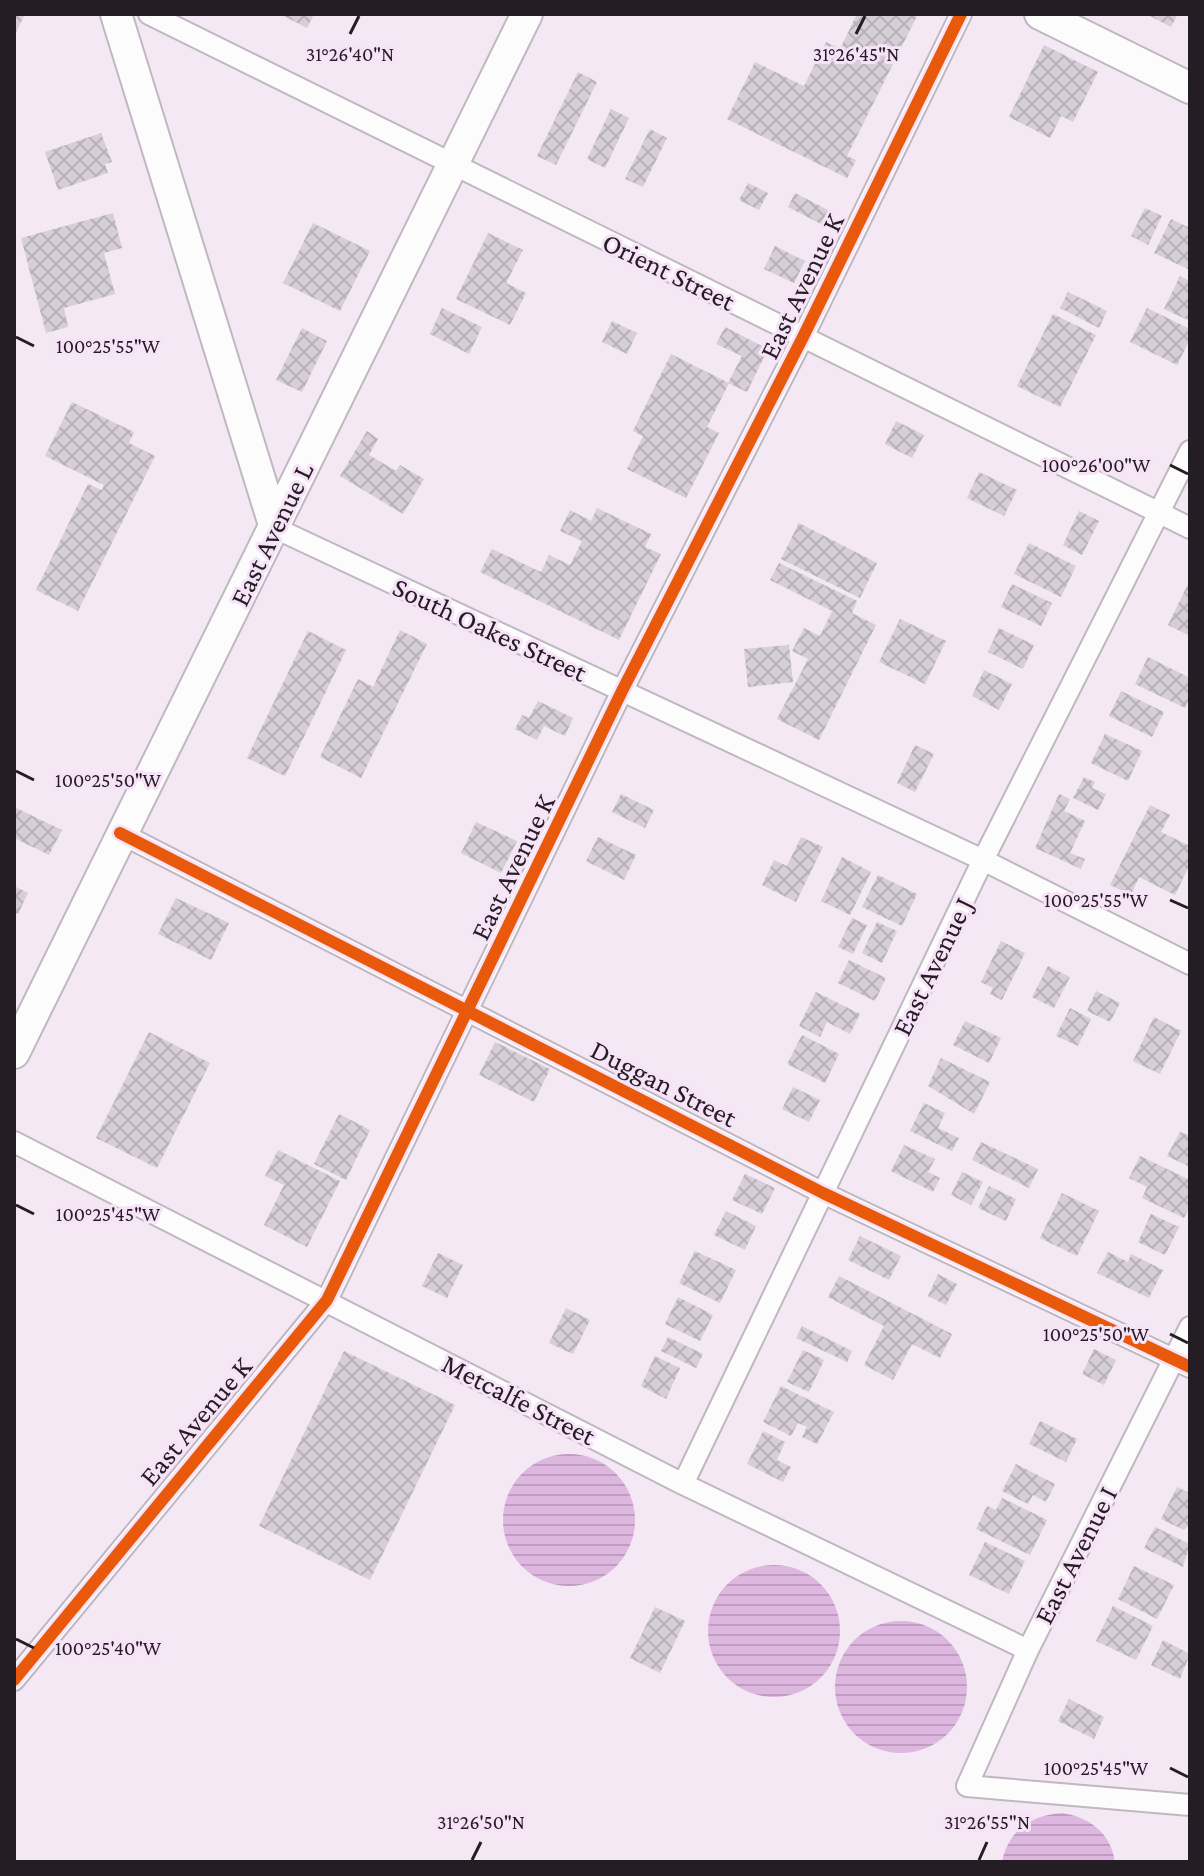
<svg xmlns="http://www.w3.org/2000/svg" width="1204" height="1876" font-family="'Crimson Pro',serif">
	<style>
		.water { fill: url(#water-rules) }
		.building { fill: url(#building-cross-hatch) }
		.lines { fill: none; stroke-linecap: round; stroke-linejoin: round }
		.street-casing { stroke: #c0b8c1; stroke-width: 24 }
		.secondary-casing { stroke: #c0b8c1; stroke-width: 34 }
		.street { stroke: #fdfcfd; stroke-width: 20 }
		.secondary { stroke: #fdfcfd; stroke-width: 30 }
		.cycleway-casing { stroke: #f7e3f8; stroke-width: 17 }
		.cycleway { stroke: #e8590c; stroke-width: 12 }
		.ticks { fill: none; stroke: #241d24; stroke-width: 3 }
		.labels { text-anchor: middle; stroke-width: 6; stroke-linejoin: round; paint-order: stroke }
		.street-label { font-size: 28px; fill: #241d24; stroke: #f7e3f8 }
		.ticks-label { font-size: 20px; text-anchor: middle; fill: #241d24; stroke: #f7e3f8; stroke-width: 6; stroke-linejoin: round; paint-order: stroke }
	</style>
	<defs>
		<pattern id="water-rules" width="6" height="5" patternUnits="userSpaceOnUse" patternTransform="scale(2)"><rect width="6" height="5" fill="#ddb7e0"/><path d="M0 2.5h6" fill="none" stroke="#be9dc0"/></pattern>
		<pattern id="building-cross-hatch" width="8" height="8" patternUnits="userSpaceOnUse" patternTransform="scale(2)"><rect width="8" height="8" fill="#d7cfd7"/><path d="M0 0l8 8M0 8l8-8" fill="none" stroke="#b8b1b8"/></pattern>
	</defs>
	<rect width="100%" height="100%" fill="#f3e8f3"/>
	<path class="water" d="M503 1520a66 66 0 1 1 132 0a66 66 0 1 1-132 0Z
		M708 1631a66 66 0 1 1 132 0a66 66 0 1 1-132 0Z
		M835 1687a66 66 0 1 1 132 0a66 66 0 1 1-132 0Z
		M1062 1813C1089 1817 1111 1833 1115 1862H1002C1008 1831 1031 1815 1062 1813Z"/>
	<path class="building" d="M14 14H25L14 36Z
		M280 14H314L307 28Z
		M857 14H918L847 156 856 160 847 178 727 119 755 62 804 86 826 42 840 49Z
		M1146 14H1178L1171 27Z
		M1044 45 1098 72 1073 122 1061 116 1050 138 1009 117Z
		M578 72 597 82 556 165 537 156Z
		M611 109 629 118 605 168 587 159Z
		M650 129 667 138 643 187 625 179Z
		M101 133 112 162 105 164 108 173 58 190 45 152Z
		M748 183 768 193 759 210 739 200Z
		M795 193 828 210 821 224 788 207Z
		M1145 208 1162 216 1148 245 1131 236Z
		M113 213 122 248 104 253 115 294 64 308 68 327 46 333 21 238Z
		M1171 219 1190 228V270L1154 253Z
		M313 223 370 251 340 311 283 283Z
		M488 233 523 250 506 283 526 293 510 325 456 299Z
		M775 246 805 261 794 283 764 269Z
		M1180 276 1190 281V321L1164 309Z
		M1068 292 1107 311 1099 328 1060 308Z
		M442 308 482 327 469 354 430 334Z
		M1147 308 1190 329V339L1177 365 1130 342Z
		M1053 314 1096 335 1060 407 1017 386Z
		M612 321 637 333 627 354 602 342Z
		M725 327 768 349 747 392 728 383 742 356 716 344Z
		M302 328 327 341 302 392 276 380Z
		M671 354 729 383 707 427 719 433 686 498 627 469 643 436 633 431Z
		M72 402 134 432 129 443 155 456 78 611 36 590 88 484 102 490 104 485 45 456Z
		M896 421 924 435 912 458 885 444Z
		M367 431 378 439 369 455 396 471 400 465 424 479 403 514 340 476Z
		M979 472 1017 490 1004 516 967 498Z
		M597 508 651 534 645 547 661 554 619 640 480 572 492 549 541 572 549 555 570 565 582 541 560 531 570 510 591 521Z
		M1079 511 1099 521 1082 555 1063 545Z
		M799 523 877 563 860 598 781 559Z
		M1029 543 1076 566 1061 597 1014 574Z
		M779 563 857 601 852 613 876 625 819 740 777 719 808 659 792 651 804 628 820 636 832 611 770 580Z
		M1190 580V636L1168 625Z
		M1012 584 1052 603 1041 626 1001 607Z
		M900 619 946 641 925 684 879 662Z
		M999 628 1034 645 1023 669 988 652Z
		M400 630 427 644 361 778 320 757 358 679 373 687Z
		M308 631 346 650 285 776 247 758Z
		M789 645 793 682 748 687 744 649Z
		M1148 657 1190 678V698L1185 708 1135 684Z
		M984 670 1012 684 999 710 972 696Z
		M1121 691 1164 712 1152 737 1109 716Z
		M538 701 573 718 565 736 544 726 537 740 515 729 522 715 529 718Z
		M1105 734 1142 751 1128 781 1091 763Z
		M915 745 934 754 915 792 897 783Z
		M1084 777 1095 782 1092 788 1106 794 1098 810 1073 798Z
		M621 794 654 810 645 828 612 812Z
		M1059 794 1070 799 1064 811 1085 821 1070 853 1085 859 1081 869 1035 848Z
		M1150 805 1170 815 1161 832 1190 846V864L1175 895 1139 877 1131 895 1110 885Z
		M14 807 62 830 49 855 14 838Z
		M476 822 517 841 501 873 461 853Z
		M598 837 636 855 624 880 586 861Z
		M801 837 823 847 796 902 762 885 774 860 787 866Z
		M842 857 871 872 850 915 821 901Z
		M878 875 917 894 902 926 862 907Z
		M14 886 28 893 18 914 14 912Z
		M176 898 229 923 211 960 158 934Z
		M852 918 867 925 853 954 838 947Z
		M877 922 897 931 882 963 862 953Z
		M1001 941 1025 953 1002 1000 990 994 993 988 981 982Z
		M849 960 886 978 875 1001 838 983Z
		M1048 966 1070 977 1054 1008 1032 997Z
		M1096 991 1120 1003 1110 1022 1087 1011Z
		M816 992 860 1014 850 1034 827 1022 820 1037 799 1026Z
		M1070 1008 1091 1019 1078 1046 1056 1036Z
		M1154 1017 1181 1031 1160 1074 1133 1061Z
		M965 1021 1001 1038 989 1063 953 1045Z
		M149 1032 210 1063 157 1168 96 1138Z
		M802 1035 839 1054 825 1083 787 1064Z
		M495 1042 550 1069 534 1102 479 1075Z
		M941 1058 990 1082 974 1114 928 1086Z
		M793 1087 820 1100 809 1122 782 1109Z
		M924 1103 945 1113 938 1128 959 1138 952 1151 910 1131Z
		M339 1114 370 1130 346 1180 314 1164Z
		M1180 1132 1190 1136V1167L1167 1156Z
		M981 1142 1038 1169 1029 1188 972 1160Z
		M904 1145 935 1159 928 1172 940 1178 933 1192 891 1171Z
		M278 1150 340 1181 307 1247 264 1225 284 1185 265 1176Z
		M1140 1156 1190 1180V1206L1184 1218 1142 1198 1147 1187 1129 1178Z
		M962 1172 983 1182 971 1205 951 1195Z
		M745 1174 775 1188 762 1214 732 1200Z
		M989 1186 1016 1199 1006 1221 978 1208Z
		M1062 1193 1099 1211 1077 1256 1040 1238Z
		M726 1211 756 1226 745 1250 714 1235Z
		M1151 1214 1179 1227 1165 1255 1138 1242Z
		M860 1236 901 1256 889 1280 848 1260Z
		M695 1251 736 1270 720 1303 679 1283Z
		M1108 1252 1128 1262 1131 1254 1163 1270 1149 1298 1097 1273Z
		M438 1253 463 1265 447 1298 422 1286Z
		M938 1274 957 1284 946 1305 928 1296Z
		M839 1276 952 1334 940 1358 912 1344 893 1380 864 1365 884 1326 828 1297Z
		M678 1297 713 1315 700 1341 665 1324Z
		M566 1308 590 1320 573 1354 549 1343Z
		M802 1326 852 1351 847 1362 796 1338Z
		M668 1337 703 1354 696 1368 661 1351Z
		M1094 1349 1116 1360 1104 1385 1082 1374Z
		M803 1350 824 1360 809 1392 787 1382Z
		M344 1351 455 1405 370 1580 259 1526Z
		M655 1356 680 1368 666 1399 641 1386Z
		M781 1386 834 1412 817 1444 802 1437 807 1427 798 1423 791 1436 763 1422Z
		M1040 1421 1077 1439 1066 1462 1029 1444Z
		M763 1431 785 1442 777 1460 791 1467 783 1482 747 1464Z
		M1016 1464 1055 1484 1046 1502 1033 1495 1028 1504 1002 1491Z
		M1177 1487 1190 1493V1524L1184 1530 1161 1519Z
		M1002 1498 1047 1520 1030 1555 976 1529 987 1506 996 1510Z
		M1155 1527 1190 1544 1183 1567 1144 1548Z
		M985 1542 1025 1561 1009 1594 969 1575Z
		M1134 1566 1174 1585 1157 1619 1118 1599Z
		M1113 1606 1153 1626 1136 1660 1096 1641Z
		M655 1607 685 1621 660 1673 630 1658Z
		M1163 1640 1190 1654 1180 1679 1151 1665Z
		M1069 1699 1104 1717 1094 1739 1058 1721Z"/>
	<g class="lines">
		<defs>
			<path id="street" d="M149 14 1190 528
				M275 528 983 860 1190 964
				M120 833 823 1193 1190 1367
				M14 1142 683 1484 1028 1650
				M1190 1327 1028 1650 967 1786 1190 1805
				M683 1484 983 860 1190 451
				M14 1680 327 1300 622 691 803 337 961 14"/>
			<path id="secondary" d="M116 14 275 528
				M1040 14 1190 88
				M14 1053 527 14"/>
		</defs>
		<use href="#street" class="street-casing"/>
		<use href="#secondary" class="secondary-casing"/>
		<use href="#street" class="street"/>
		<use href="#secondary" class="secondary"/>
		<defs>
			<path id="cycleway" d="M120 833 823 1193 1190 1367
				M14 1680 327 1300 622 691 803 337 961 14"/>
		</defs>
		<use href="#cycleway" class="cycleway-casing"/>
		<use href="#cycleway" class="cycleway"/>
	</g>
	<path class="ticks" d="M350 34 359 16M856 34 865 16M16 337 34 346M1170 465 1188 474M16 771 34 780M1170 900 1188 908M16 1205 34 1214M1170 1334 1188 1343M16 1639 34 1648M1170 1768 1188 1777M472 1860 481 1842M979 1860 987 1842"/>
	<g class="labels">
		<g class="street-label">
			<text transform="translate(669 271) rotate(26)" y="10">Orient Street</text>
			<text transform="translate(801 286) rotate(-64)" y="10">East Avenue K</text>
			<text transform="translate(271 534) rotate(-64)" y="10">East Avenue L</text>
			<text transform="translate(490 629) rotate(25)" y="10">South Oakes Street</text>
			<text transform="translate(512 867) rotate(-64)" y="10">East Avenue K</text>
			<text transform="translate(932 966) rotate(-64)" y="10">East Avenue J</text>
			<text transform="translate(664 1083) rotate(27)" y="10">Duggan Street</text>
			<text transform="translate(519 1399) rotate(27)" y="10">Metcalfe Street</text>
			<text transform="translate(195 1421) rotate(-50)" y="10">East Avenue K</text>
			<text transform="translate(1075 1555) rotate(-63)" y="10">East Avenue I</text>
		</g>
	</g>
	<g class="ticks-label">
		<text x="350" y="61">31°26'40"N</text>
		<text x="856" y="61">31°26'45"N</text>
		<text x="108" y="353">100°25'55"W</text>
		<text x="1096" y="472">100°26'00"W</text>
		<text x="108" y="787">100°25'50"W</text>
		<text x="1096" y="907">100°25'55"W</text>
		<text x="108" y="1221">100°25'45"W</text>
		<text x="1096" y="1341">100°25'50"W</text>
		<text x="108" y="1655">100°25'40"W</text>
		<text x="1096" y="1775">100°25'45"W</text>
		<text x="481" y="1829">31°26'50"N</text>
		<text x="987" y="1829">31°26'55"N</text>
	</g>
	<rect width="1204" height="1876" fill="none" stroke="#241d24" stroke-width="32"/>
</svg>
